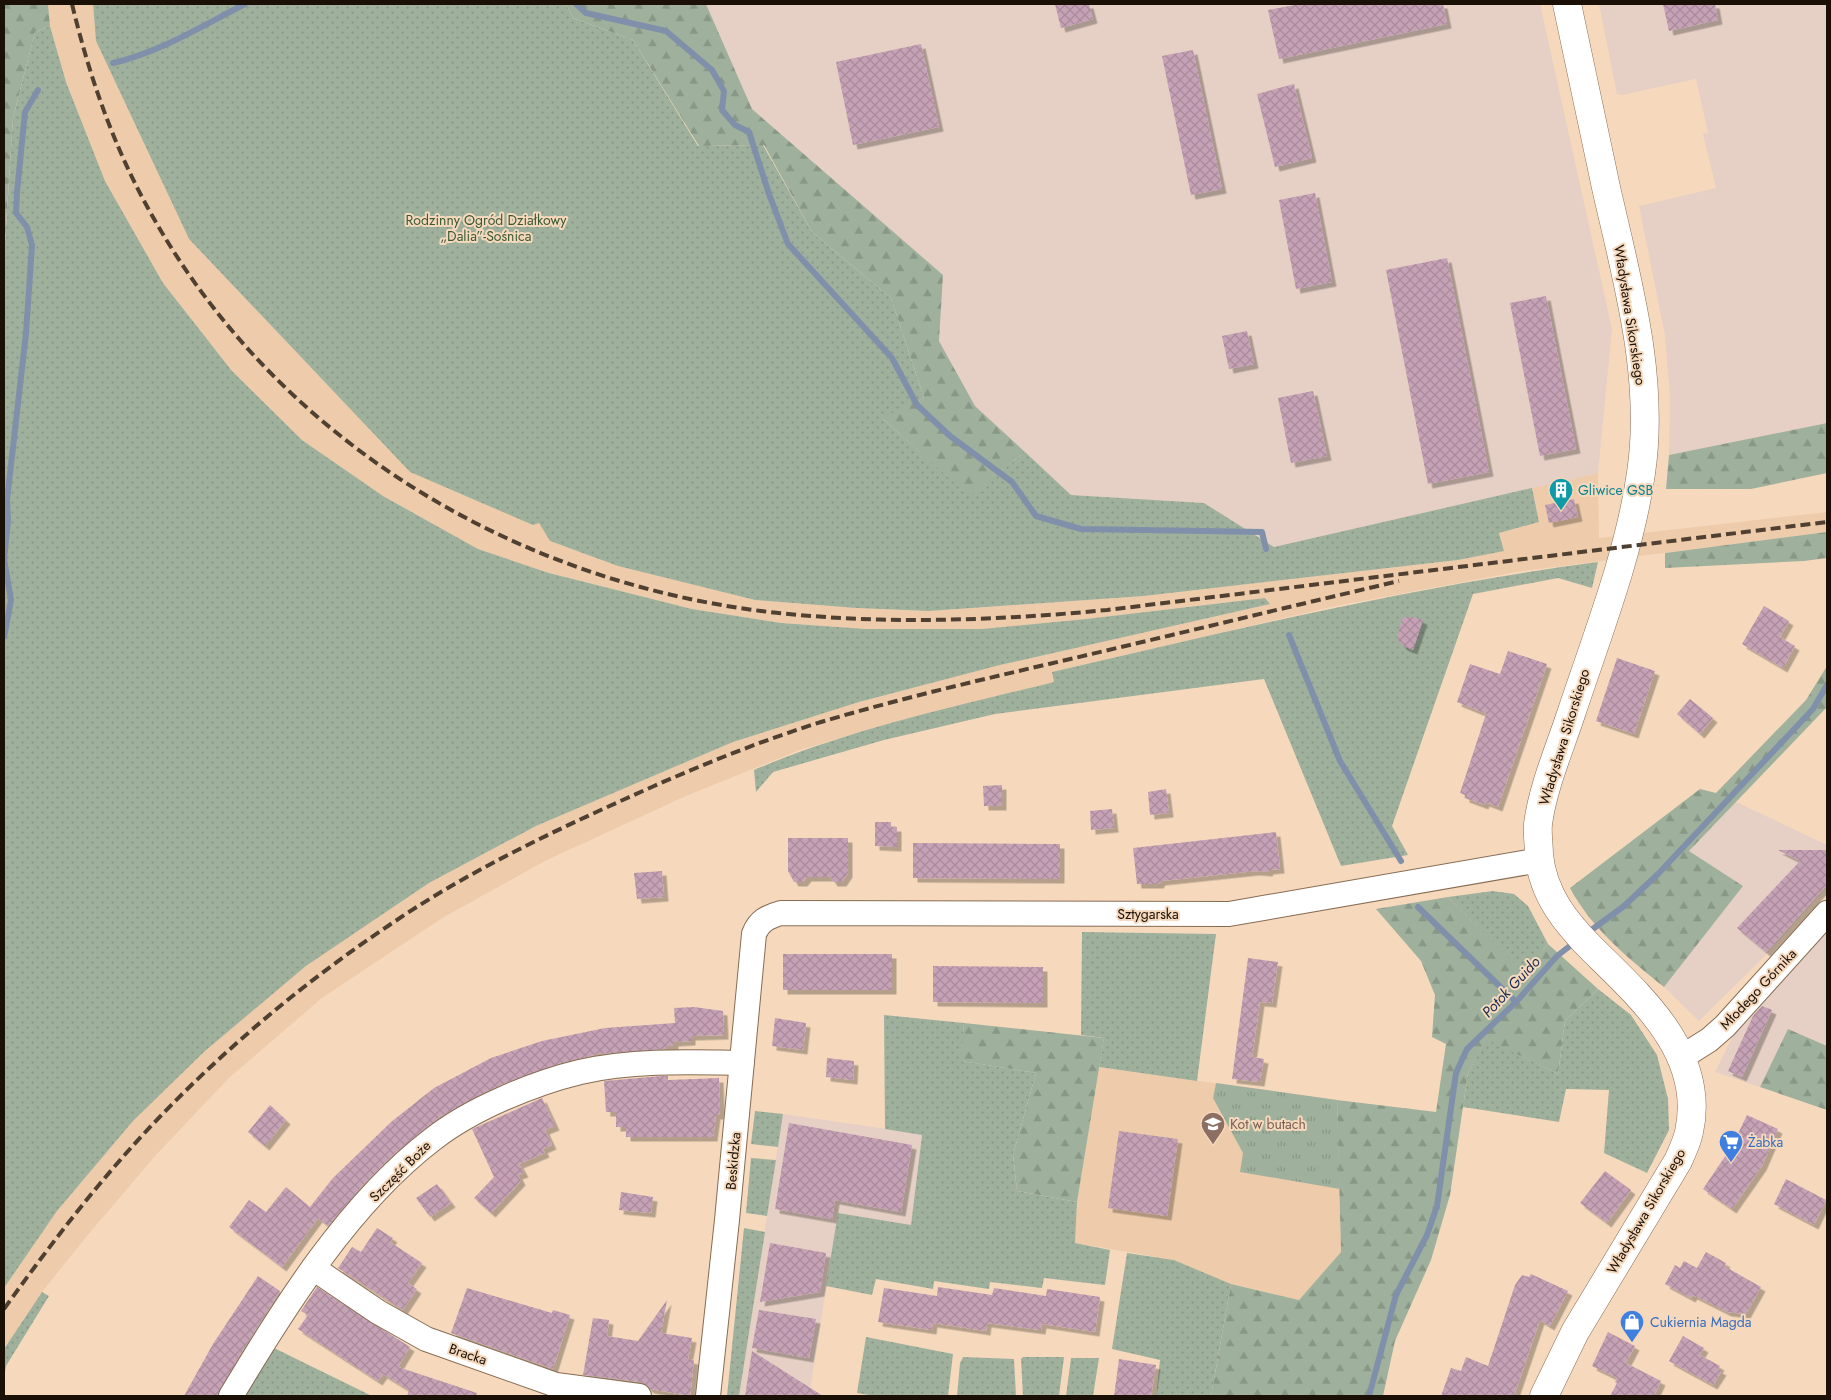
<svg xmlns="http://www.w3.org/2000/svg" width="1831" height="1400" font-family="Jost,sans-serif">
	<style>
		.built { fill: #eeccab }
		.industrial { fill: #e6cfc4 }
		.grass { fill: url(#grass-dots) }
		.forest { fill: url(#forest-firs) }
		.park { fill: url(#park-tufts) }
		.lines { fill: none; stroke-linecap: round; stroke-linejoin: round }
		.stream { stroke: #8190aa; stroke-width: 6 }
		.building { fill: url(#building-cross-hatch); filter: url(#shadow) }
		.minor-casing { stroke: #866c53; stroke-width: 26 }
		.tertiary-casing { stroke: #866c53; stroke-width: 29 }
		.minor { stroke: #fff; stroke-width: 24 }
		.tertiary { stroke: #fff; stroke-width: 28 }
		.rail { stroke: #4f4032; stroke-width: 4; stroke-dasharray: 10 5; stroke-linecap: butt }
		.labels { text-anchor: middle; stroke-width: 4; stroke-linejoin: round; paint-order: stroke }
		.park-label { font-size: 14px; fill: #375933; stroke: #f6d9bd }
		.street-label { font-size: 14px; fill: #1a1006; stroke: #f6d9bd }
		.culture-label { font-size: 14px; fill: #0d838f; stroke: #f6d9bd; text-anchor: start }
		.education-label { font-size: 14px; fill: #785e54; stroke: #f6d9bd; text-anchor: start }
		.shop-label { font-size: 14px; fill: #366cbe; stroke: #f6d9bd; text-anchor: start }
		.water-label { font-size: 15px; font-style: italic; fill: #1a2e53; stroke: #f6d9bd }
	</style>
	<defs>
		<pattern id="grass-dots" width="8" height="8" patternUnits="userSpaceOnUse" patternTransform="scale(1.25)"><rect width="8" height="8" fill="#9fb19d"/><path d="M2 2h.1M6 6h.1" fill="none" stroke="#889786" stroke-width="1.8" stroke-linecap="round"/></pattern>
		<pattern id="forest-firs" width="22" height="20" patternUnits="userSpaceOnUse" patternTransform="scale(1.25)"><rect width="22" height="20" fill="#9fb19d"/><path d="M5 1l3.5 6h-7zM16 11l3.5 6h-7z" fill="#889786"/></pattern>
		<pattern id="park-tufts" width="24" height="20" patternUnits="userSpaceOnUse" patternTransform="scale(1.25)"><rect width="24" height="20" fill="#9fb19d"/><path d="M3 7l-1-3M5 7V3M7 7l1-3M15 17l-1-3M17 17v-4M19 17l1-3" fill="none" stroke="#889786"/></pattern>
		<pattern id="building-cross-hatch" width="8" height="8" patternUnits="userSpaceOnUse" patternTransform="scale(1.25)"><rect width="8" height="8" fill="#c6a2b6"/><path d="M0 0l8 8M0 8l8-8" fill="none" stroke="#aa8a9b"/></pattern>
		<filter id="shadow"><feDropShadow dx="4.5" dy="4.5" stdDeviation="0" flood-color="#0004"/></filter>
	</defs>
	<rect width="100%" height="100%" fill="#f6d9bd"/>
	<path class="built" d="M48 4H93L96 41 189 239 410 472 533 524 539 523 550 541 618 566 755 600 856 608 929 611 1144 596 1458 560 1504 550 1499 533 1539 522 1532 488 1598 473 1599 538 1827 512V532L1517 572 1336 606 1052 672 1054 682 873 728 800 750 686 796 545 861 444 917 322 998 229 1078 156 1155 87 1236 42 1292 4 1349V1288L57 1211 133 1121 205 1051 306 966 429 883 536 826 733 742 859 702 1000 665 1270 604 1265 598 1086 619 982 629H866L781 623 692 609 549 573 478 549 383 496 302 440 232 371 163 283 105 181 66 82 50 26Z
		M1099 1067 1337 1100 1341 1252 1299 1300 1231 1284 1174 1260 1075 1243 1077 1202Z"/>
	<path class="industrial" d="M706 4H1540L1612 329 1598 473 1274 547 1204 503 1071 495 975 406 939 341 943 275 752 109Z
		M1599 4H1827V423L1669 455 1670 398 1665 336 1639 206 1716 188 1703 134 1708 133 1696 79 1622 95 1617 94Z
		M1736 802 1827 845V887L1764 957 1699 1021 1664 987 1743 886 1689 851Z
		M1827 931V1046L1788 1029 1760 1087 1715 1072 1734 1034Z
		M783 1114 922 1134 911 1226 838 1213 809 1396H739Z"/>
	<path class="grass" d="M93 4H566L573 18 633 40 698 146 763 145 812 232 891 298 924 398 883 419 969 495 1025 452 1071 495 1204 503 1274 547 1532 488 1539 522 1499 533 1504 551 1458 560 1144 596 929 611 856 608 755 600 618 566 550 541 539 523 533 525 410 472 189 239 96 41Z
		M50 26 66 82 105 181 163 283 232 371 302 440 383 496 478 549 549 573 692 609 781 623 866 629H982L1086 619 1265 598 1270 604 1000 665 859 702 733 742 536 826 429 883 306 966 205 1051 133 1121 57 1211 4 1288V257L13 118 35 32Z
		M1598 562 1592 588 1558 578 1473 594 1392 826 1408 855 1341 866 1264 679 995 714 884 740 773 772 756 792 754 770C850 729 953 707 1054 682L1052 672C1233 630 1414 586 1598 562Z
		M1493 891 1514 894 1528 906 1548 944 1524 974 1448 897Z
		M1082 932 1216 934 1197 1081 1099 1067 1104 1038 1081 1035Z
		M1598 989 1631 1015 1657 1055 1668 1099 1669 1130 1647 1173 1604 1153 1609 1090 1566 1089 1559 1122 1463 1107 1468 1073 1486 1038 1558 1074 1565 1021Z
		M884 1015 964 1023 962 1061 1036 1073 1013 1155 1017 1191 1077 1202 1075 1243 1110 1250 1105 1285 1044 1278 1042 1288 990 1282 989 1289 934 1281 933 1289 876 1279 872 1295 826 1286 838 1213 911 1225 922 1135 885 1129Z
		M755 1111 783 1114 778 1147 751 1144Z
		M751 1158 776 1160 767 1216 746 1213Z
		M744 1228 765 1232 739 1396H727Z
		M1127 1253 1174 1260 1231 1284 1211 1396H1156L1160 1360 1112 1349Z
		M42 1292 49 1296 6 1366 4 1379V1349Z
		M866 1337 953 1354 948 1396H875L857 1393Z
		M274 1348 372 1396H243Z
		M963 1357 1014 1359 1016 1396H957L960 1363Z
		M1023 1357H1064L1059 1396H1023L1021 1359Z
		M1071 1358H1099L1093 1396H1066Z"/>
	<path class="forest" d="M4 4H48L50 26 35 32 13 118 4 257Z
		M566 4H706L752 109 943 275 939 341 975 406 1025 452 969 496 882 418 924 398 891 298 812 232 764 145 699 146 633 40 573 18Z
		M1827 423V473L1751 489H1666L1669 455Z
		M1827 532V558L1804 561 1665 568V553Z
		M1827 666V707L1689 851 1743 886 1664 987C1629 959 1591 928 1570 888L1700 789 1716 793 1806 700Z
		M1448 897 1524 973 1548 944 1598 989 1565 1021 1558 1074 1486 1039 1468 1073 1450 1195 1431 1260 1395 1341 1383 1396H1211L1231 1284 1299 1300 1341 1252 1337 1100 1436 1112 1446 1044 1432 1037 1435 995 1421 961 1376 909Z
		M964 1023 1104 1038 1077 1202 1017 1191 1013 1155 1036 1073 961 1061Z
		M1788 1029 1827 1046V1110L1760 1087Z"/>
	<path class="park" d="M1216 1083 1337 1100 1340 1189 1240 1172 1243 1153 1213 1098Z"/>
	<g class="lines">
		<path class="stream" d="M576 4 586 13 666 31 712 70 724 91 722 110 735 125 749 132 769 194 788 244 892 358 917 405 950 436 1012 482 1036 516 1081 529 1262 532 1266 549
			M113 63C160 52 202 26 245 4
			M1289 635 1340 761 1401 861
			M4 637 11 600 4 559 8 521 7 500 26 333 32 245 27 227 16 213 17 192 25 112 38 90
			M1418 907 1516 1002
			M1586 934 1624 906 1658 874 1813 709 1827 685
			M1369 1396 1396 1295 1427 1235 1437 1206 1456 1073 1467 1049 1516 1002 1557 956 1575 942"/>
	</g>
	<path class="building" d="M1055 4H1089L1093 19 1061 28Z
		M1300 4H1443L1447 24 1279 59 1268 10Z
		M1663 4H1715L1718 20 1669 31Z
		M921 44 939 127 853 145 836 62Z
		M1193 50 1222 189 1191 195 1162 56Z
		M1294 84 1312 158 1275 167 1257 94Z
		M1315 193 1332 282 1296 289 1279 200Z
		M1447 258 1489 472 1428 484 1386 270Z
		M1546 296 1576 449 1540 456 1510 303Z
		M1247 331 1254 364 1229 369 1222 336Z
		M1313 391 1327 456 1291 463 1278 398Z
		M1574 499 1578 517 1549 523 1545 505Z
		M1764 606 1789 621 1780 637 1795 646 1783 668 1742 644Z
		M1413 617 1423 620 1413 650 1403 646 1397 639 1402 618Z
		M1508 651 1547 664 1498 807 1485 802 1484 805 1465 798V795L1460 793 1486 714 1457 702 1470 664 1500 674Z
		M1617 658 1655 671 1634 734 1596 721Z
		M1690 699 1713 718 1700 734 1677 714Z
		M1002 785V806H984L983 786Z
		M1166 789 1169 813 1150 815 1148 792Z
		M1112 809 1114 828 1091 830 1090 811Z
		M875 822H891V827H897V847L875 846Z
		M1276 832 1280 869 1269 870 1268 872 1255 871 1161 881 1159 884H1137L1133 848Z
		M788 838H848V873L842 882H833L830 877H807L803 882H794L788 871Z
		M913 843 1060 844V879L913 878Z
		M1778 850H1827V885L1766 952 1737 928 1800 861Z
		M662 871 664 897 637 899 634 873Z
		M783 954H892V990H783Z
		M1248 958 1278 962 1272 1003 1260 1002 1252 1057 1264 1059 1260 1082 1232 1079Z
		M933 966 1043 967V1003L933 1002Z
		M1762 1006 1772 1010 1742 1077 1728 1071 1753 1016Z
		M694 1007 723 1011 724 1035 691 1036V1041L674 1042V1046H666V1049L598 1054 558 1064 498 1086 441 1116 393 1155 364 1184 328 1226 318 1218 282 1267 229 1227 249 1200 266 1212 286 1187 310 1207 333 1178 391 1122 434 1088 491 1058 542 1041 605 1028 675 1023 674 1008Z
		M775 1018 806 1023 803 1050 772 1046Z
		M827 1058 854 1061 853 1080 826 1077Z
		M661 1076H668V1080L719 1078 720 1107 719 1115H716L713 1137H626V1127H616V1112H606L604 1081Z
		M542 1098 555 1126 545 1130 552 1145 543 1149 545 1153 519 1164 524 1173 518 1175 521 1181 491 1213 474 1198 494 1177 472 1129Z
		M270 1105 286 1120 265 1146 248 1132Z
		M1747 1115 1778 1129 1762 1166 1732 1209 1703 1189 1732 1146Z
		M789 1123 912 1145 901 1212 835 1200 832 1219 775 1209Z
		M1119 1131 1178 1139 1167 1216 1108 1208Z
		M1605 1171 1631 1190 1607 1223 1580 1203Z
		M1786 1179 1826 1200 1814 1225 1774 1204Z
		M437 1184 451 1203 430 1217 416 1198Z
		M621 1192 653 1197 651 1213 619 1210Z
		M377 1228 393 1238 390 1242 422 1263 408 1283 417 1289 403 1310 338 1268 352 1247 361 1252Z
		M770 1243 826 1253 820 1292 760 1302Z
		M1706 1252 1726 1263 1724 1266 1761 1287 1746 1314 1727 1312 1693 1295 1691 1298 1665 1284 1675 1265 1680 1268 1684 1261 1697 1268Z
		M1531 1274 1568 1291 1550 1326 1540 1320 1514 1396H1441L1451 1368 1461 1371 1466 1357 1488 1366 1515 1285 1522 1275 1529 1277Z
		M258 1276 280 1291 240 1355 217 1396H184L213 1344Z
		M317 1287 410 1347 398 1367 477 1393 476 1396H407L409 1390 383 1374 378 1381 298 1329 308 1315 301 1311Z
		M938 1287 992 1295 994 1288 1046 1296 1047 1289 1100 1297 1095 1332 1042 1324 1041 1330 987 1323 986 1331 933 1323 932 1330 878 1322 884 1288 937 1296Z
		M467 1288 552 1313 553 1310 570 1315 553 1369 451 1333Z
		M667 1300 661 1333 692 1338 688 1359 694 1360 690 1396 650 1389 641 1382 583 1375 593 1318 609 1320 607 1336 638 1341Z
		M759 1310 816 1319 809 1358 752 1348Z
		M1608 1332 1635 1346 1626 1363 1661 1381 1654 1396H1610L1617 1383 1615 1382 1617 1378 1592 1366Z
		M1683 1336 1704 1348 1700 1355 1720 1366 1718 1369 1722 1371 1713 1385 1669 1361Z
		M752 1351 823 1396H745Z
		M1119 1359 1156 1365 1151 1396H1114Z"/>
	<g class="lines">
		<defs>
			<path id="minor" d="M1682 1057 1709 1040 1725 1026 1827 913
				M313 1268 378 1312 426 1339 556 1385 639 1396
				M231 1396C284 1307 350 1202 433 1139 471 1109 534 1083 580 1072 633 1060 688 1062 742 1063
				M708 1396 727 1220 754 934C759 921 767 917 781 913L1229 914 1540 860"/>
			<path id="tertiary" d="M1544 1396 1575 1332 1678 1161C1682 1152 1687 1142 1689 1132 1706 1055 1643 999 1593 950 1566 923 1543 895 1539 855 1539 845 1537 834 1538 824 1543 786 1560 748 1572 711 1597 636 1630 552 1641 473 1655 380 1628 283 1607 192 1593 129 1580 66 1567 4"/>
		</defs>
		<use href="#minor" class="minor-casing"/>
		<use href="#tertiary" class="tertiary-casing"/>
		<use href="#minor" class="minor"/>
		<use href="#tertiary" class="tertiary"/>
		<path class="rail" d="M72 4C88 71 110 136 142 197 265 431 502 578 761 611 876 625 992 621 1107 610L1827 522
			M4 1309C50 1245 98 1182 152 1125 222 1051 303 983 388 926 462 875 543 836 625 799 689 770 754 743 821 722 902 698 984 679 1066 660 1177 634 1288 607 1399 581"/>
	</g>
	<defs>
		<symbol id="building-pin" viewBox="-11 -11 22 30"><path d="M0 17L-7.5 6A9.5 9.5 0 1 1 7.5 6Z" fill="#0f9aa8" stroke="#f6d9bd"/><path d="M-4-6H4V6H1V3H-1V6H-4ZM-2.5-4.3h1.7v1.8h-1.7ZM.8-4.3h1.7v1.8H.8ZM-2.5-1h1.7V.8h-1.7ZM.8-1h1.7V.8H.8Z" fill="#fff"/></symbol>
		<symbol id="school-pin" viewBox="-11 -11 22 30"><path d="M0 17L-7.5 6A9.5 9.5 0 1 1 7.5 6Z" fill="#8d6e63" stroke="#f6d9bd"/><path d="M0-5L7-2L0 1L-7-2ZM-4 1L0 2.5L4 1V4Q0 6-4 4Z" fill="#fff"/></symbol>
		<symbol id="supermarket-pin" viewBox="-11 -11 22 30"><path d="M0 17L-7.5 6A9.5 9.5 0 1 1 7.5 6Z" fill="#3f7fe0" stroke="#f6d9bd"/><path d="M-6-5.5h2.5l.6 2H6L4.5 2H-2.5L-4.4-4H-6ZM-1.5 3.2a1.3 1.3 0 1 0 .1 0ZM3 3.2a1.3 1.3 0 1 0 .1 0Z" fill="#fff"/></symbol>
		<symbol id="shop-pin" viewBox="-11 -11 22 30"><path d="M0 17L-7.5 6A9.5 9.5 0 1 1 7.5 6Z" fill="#3f7fe0" stroke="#f6d9bd"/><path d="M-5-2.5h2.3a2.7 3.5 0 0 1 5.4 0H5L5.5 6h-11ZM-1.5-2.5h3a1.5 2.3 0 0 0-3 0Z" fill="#fff"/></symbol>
	</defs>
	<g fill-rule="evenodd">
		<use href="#building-pin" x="1547" y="476" width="28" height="38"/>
		<use href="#school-pin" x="1199" y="1110" width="28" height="38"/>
		<use href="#supermarket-pin" x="1717" y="1128" width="28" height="38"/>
		<use href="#shop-pin" x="1618" y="1308" width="28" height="38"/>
	</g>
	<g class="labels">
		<g class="park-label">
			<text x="486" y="225">Rodzinny Ogród Działkowy<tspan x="486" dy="16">„Dalia”-Sośnica</tspan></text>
		</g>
		<g class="street-label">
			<text transform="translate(1630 315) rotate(81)" y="5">Władysława Sikorskiego</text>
			<text transform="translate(1564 737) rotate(-73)" y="5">Władysława Sikorskiego</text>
			<text x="1148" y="919">Sztygarska</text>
			<text transform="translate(1758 989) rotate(-47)" y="5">Młodego Górnika</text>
			<text transform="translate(733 1161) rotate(-85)" y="5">Beskidzka</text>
			<text transform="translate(400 1171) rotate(-45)" y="5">Szczęść Boże</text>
			<text transform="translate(1646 1211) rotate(-60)" y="5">Władysława Sikorskiego</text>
			<text transform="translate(468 1354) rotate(19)" y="5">Bracka</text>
		</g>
		<g class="culture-label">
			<text x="1578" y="495">Gliwice GSB</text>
		</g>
		<g class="education-label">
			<text x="1230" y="1129">Kot w butach</text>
		</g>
		<g class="shop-label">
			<text x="1748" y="1147">Żabka</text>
			<text x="1650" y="1327">Cukiernia Magda</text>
		</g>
		<g class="water-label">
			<text transform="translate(1511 987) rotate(-47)" y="5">Potok Guido</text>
		</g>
	</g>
	<rect width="1831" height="1400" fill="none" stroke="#1a1006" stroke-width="10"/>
</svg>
